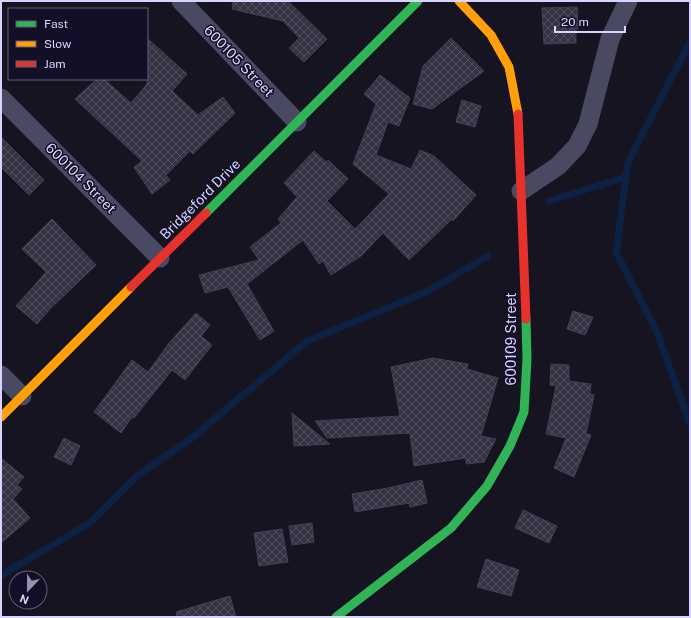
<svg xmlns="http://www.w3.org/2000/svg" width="691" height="618" font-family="'Public Sans',sans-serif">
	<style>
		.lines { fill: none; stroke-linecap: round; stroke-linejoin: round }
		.stream { stroke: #0d2144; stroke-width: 7 }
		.building { fill: url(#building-cross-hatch); stroke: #433f54 }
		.street { stroke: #4a4962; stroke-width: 19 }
		.fast { stroke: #30b455; stroke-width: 9 }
		.slow { stroke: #ff9f0a; stroke-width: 9 }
		.jam { stroke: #e5322d; stroke-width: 9 }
		.labels { text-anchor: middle; stroke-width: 3; stroke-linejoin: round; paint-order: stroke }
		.street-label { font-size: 14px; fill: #d9d4ff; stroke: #130f26 }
	</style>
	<defs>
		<pattern id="building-cross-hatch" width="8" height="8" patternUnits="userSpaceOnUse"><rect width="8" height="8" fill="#343243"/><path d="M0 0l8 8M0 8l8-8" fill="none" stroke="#514f5f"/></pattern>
	</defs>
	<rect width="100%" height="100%" fill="#161421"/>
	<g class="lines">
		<path class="stream" d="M690 42 628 162 616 252 657 332 690 424
			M549 201 626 177
			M1 576 10 570 90 523 138 475 192 438 307 341 424 293 488 256"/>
	</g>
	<path class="building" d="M233 1H288L327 39 304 62 289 48 299 38 283 21 232 9Z
		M577 7 578 29H576V43L544 44 542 8Z
		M147 38 187 74 172 91 198 115 223 97 235 113 193 154 190 151 166 175 170 180 152 194 134 167 142 161 75 99 97 79H104L131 103 147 84Z
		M451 38 484 71 432 109 413 104 423 66Z
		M380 75 410 98 399 126 388 122 376 155 411 169 420 150 434 156 476 195 453 221 452 219 409 260 383 233 361 256 331 275 323 261 319 264 303 240 247 284 274 331 260 340 228 287 205 293 199 275 259 260 250 247 281 223 278 219 297 197 284 183 314 151 326 162 328 160 348 179 327 201 355 229 389 194 353 164 376 104 364 94Z
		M462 100 481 106 475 127 456 122Z
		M1 137 44 180 29 195 1 167Z
		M52 219 96 265 50 309 37 324 16 306 46 272 22 249Z
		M573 311 593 317 585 335 567 329Z
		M196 313 210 325 201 336 212 345 185 380 172 370 134 418 132 417 121 433 94 412 132 360 148 372 169 343Z
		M433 358 468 364 467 369 498 378 481 436 496 439 484 462 466 464V458L414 466 410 433 327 438 315 421 400 416 391 367Z
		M551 364 569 365V381L591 384 590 394 594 395 586 434 591 435 574 477 554 468 566 438 546 434 556 386 550 385Z
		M292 413 330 444 294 446Z
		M64 438 80 446 71 465 54 457Z
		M1 458 24 477 17 485 22 489 13 499 30 518 1 543Z
		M422 480 427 503 410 507 409 503 355 512 352 494 388 488Z
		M523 510 557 526 549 543 515 528Z
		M312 523 314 542 292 545 289 526Z
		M282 529 288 562 259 566 254 533Z
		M486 559 519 570 511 596 477 587Z
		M230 596 236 617H177L176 612Z"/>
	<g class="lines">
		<path class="street" d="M181 1 297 122
			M1 98 160 258
			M521 191 558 166 577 146 588 124 610 39 628 1
			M1 375 22 396"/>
		<path class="fast" d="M206 213 418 1
			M336 617 451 528 487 486 510 446 524 412 527 359 526 319"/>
		<path class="slow" d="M459 1 491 35 509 67 518 114
			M1 417 131 287"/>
		<path class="jam" d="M518 114 526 319
			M131 287 206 213"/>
	</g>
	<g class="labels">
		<g class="street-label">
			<text transform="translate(239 61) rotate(46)" y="5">600105 Street</text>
			<text transform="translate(81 178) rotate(45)" y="5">600104 Street</text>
			<text transform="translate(200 199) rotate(-45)" y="5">Bridgeford Drive</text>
			<text transform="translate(511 339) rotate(-90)" y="5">600109 Street</text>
		</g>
	</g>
	<rect width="691" height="618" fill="none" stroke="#d9d4ff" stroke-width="4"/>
	<rect x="8" y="8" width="140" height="72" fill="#130f26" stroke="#625e7d"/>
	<rect x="16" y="21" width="20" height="6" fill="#30b455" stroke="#625e7d"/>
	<text x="44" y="28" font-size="12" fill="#d9d4ff">Fast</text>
	<rect x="16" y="41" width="20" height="6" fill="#ff9f0a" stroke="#625e7d"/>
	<text x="44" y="48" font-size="12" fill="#d9d4ff">Slow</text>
	<rect x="16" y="61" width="20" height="6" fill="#e5322d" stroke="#625e7d"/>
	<text x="44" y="68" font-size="12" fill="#d9d4ff">Jam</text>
	<g transform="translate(28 590) rotate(202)"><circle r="19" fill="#130f26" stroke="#625e7d"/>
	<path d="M0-3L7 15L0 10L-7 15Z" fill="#9591b1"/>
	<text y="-6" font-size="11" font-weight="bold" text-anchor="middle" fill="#d9d4ff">N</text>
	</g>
	<path d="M555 26v6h70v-6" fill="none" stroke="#d9d4ff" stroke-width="2"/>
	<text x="561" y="26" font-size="12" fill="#d9d4ff" stroke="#130f26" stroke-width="3" paint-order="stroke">20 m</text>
</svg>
